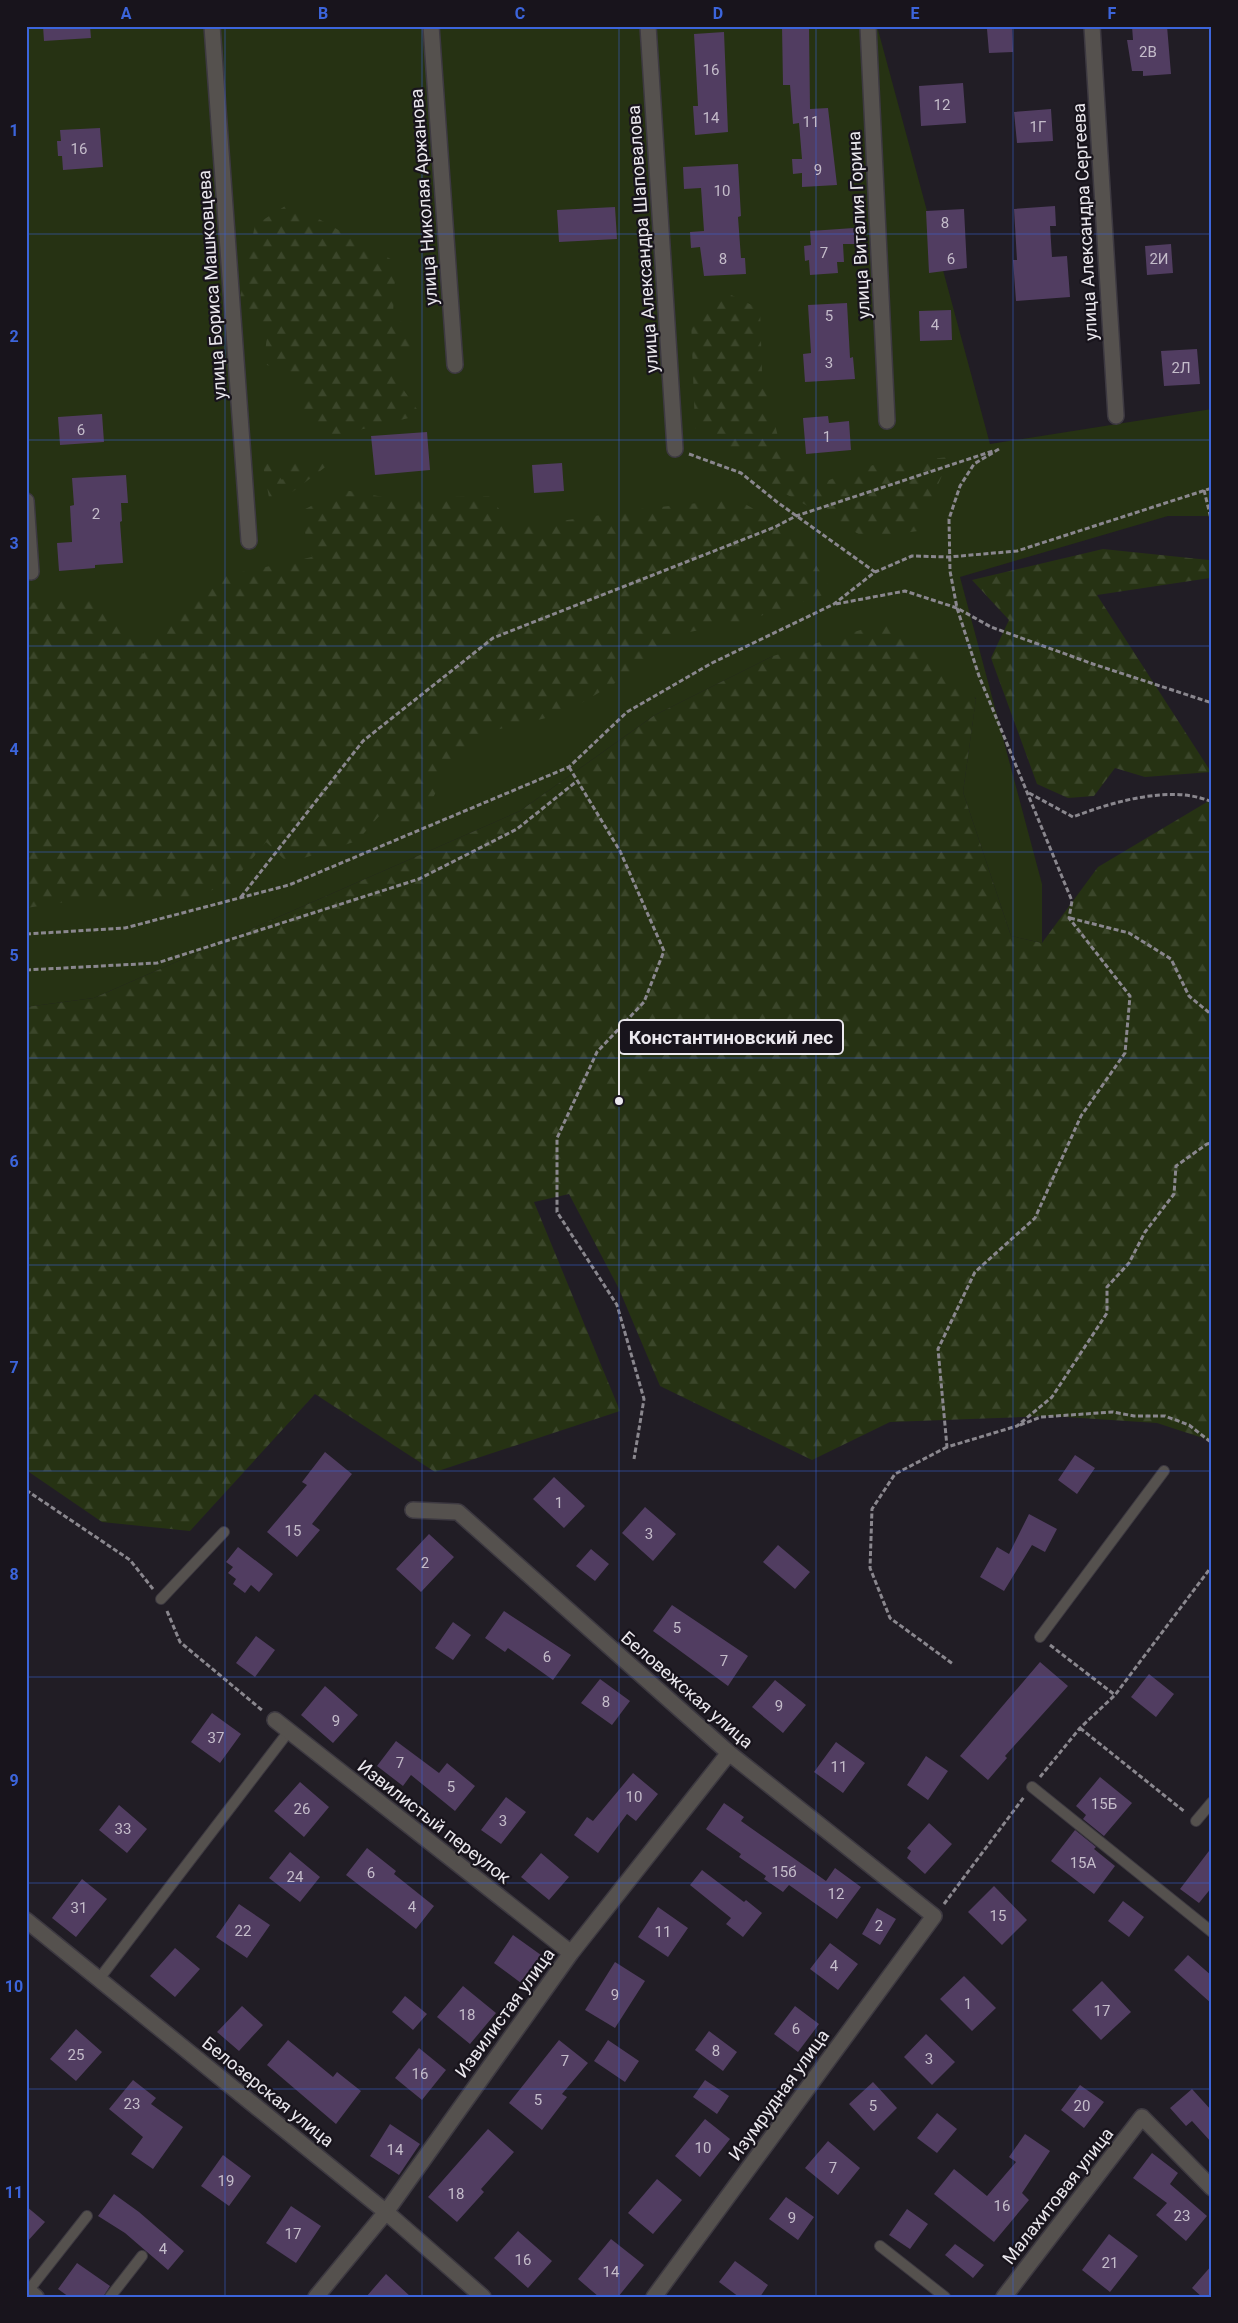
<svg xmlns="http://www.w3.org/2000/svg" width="1238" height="2323" font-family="Roboto,sans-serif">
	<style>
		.grass { fill: #263213 }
		.forest { fill: url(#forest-firs) }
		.building { fill: #513d61 }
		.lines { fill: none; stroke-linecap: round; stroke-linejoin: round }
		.lane-casing { stroke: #3d3941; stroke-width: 12 }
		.street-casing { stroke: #3d3941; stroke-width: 18 }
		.path { stroke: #8a878e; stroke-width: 3; stroke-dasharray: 5 2.5; stroke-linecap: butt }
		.lane { stroke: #55514e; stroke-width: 10 }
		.street { stroke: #55514e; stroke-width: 15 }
		.grid { fill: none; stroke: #3c65db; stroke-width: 1; stroke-opacity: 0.55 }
		.labels { text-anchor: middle; stroke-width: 4.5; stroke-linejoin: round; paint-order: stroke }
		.number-label { font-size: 15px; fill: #c4bcca }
		.street-label { font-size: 18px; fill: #eae7ed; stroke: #18141c }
		.leader { fill: none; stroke: #eae7ed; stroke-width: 2 }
		.callout-dot { fill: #eae7ed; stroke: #18141c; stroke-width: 2 }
		.callout { fill: #18141c; stroke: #eae7ed; stroke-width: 2 }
		.callout-label { font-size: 19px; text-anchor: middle; font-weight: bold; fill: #eae7ed }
		.neatline { fill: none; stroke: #3c65db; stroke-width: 2 }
		.grid-label { font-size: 16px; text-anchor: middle; font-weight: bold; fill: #3c65db }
	</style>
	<defs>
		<pattern id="forest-firs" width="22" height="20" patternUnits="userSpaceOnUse" patternTransform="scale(1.25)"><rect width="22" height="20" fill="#263213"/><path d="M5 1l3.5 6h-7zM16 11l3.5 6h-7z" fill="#3b462a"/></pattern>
	</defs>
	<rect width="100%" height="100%" fill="#211d25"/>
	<path class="grass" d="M26 26H877L990 444 1212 409V516H1168L960 577 1042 884V943L1011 936 963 792 976 698 773 656 655 715 520 811 94 998 26 1007Z"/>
	<path class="forest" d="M290 203 396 262 393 313 422 344 391 372 421 415 330 437 303 421 299 376 264 364 267 335 239 303 255 225Z
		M723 291 760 309 762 372 783 457 829 480 876 464 950 457 918 531 866 538 773 487 695 428 691 320Z
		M261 455 282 480 298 459H336L271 508Z
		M344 490 389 498 489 496 514 528 641 509 736 499 797 533 832 592 742 622 679 634 632 673 563 714 479 734 443 779 422 818 397 828 380 815 357 841 288 863 266 842 230 885 177 900 99 897 26 908V603L99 597 143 654 209 579 312 557 299 512Z
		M1103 549 1209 560 1210 578 1097 595 1211 772 1145 777 1115 768 1094 796 1068 798 1037 784 991 658 1009 620 972 580Z
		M891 621 976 699 963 792 1011 936 1042 943 1098 867 1212 799V1441L1157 1423 1050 1416 890 1422 812 1460 660 1386 619 1289 569 1194 534 1202 620 1411 435 1472 315 1394 190 1531 102 1522 26 1470V1007L94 998 520 811 655 715 773 656Z"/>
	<path class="building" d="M43 26H90L91 38 44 41Z
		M782 26H809L810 109 828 108 837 185 802 187V173L793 174 792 159H802L799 123 793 124 790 85H783Z
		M1132 26H1167L1171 74 1143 76V71H1132L1127 40H1133Z
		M1012 27 1013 52 989 53 987 29Z
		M724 32 728 132 695 135 693 106H698L694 34Z
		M963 83 966 123 921 126 919 86Z
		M1051 109 1053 141 1017 143 1014 112Z
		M100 128 103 167 63 170 62 156H58L57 141H61L60 130Z
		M738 164 741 216 738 217 741 258H745L746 274 704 276 700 247 691 248 690 232 704 231 701 188 684 189 683 167Z
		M1055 206 1056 226H1050L1052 257 1067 256 1070 297 1016 301 1013 260H1017L1014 209Z
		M615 207 617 239 559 242 557 210Z
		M964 209 967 268 929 273 926 211Z
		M854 228 855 244H843L844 262H837L838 273 810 275 809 260 805 261 804 246 811 245 810 231Z
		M1171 244 1173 273 1147 275 1145 246Z
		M847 303 850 358 853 357 855 379 805 382 803 354 811 353 808 305Z
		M951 310 952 340 920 341 919 311Z
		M1197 349 1200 384 1164 386 1161 351Z
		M102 414 104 442 60 445 58 417Z
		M828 416 829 423 849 421 851 450 806 454 803 418Z
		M427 432 430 470 375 475 371 436Z
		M562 463 564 491 534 493 532 465Z
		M126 475 128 503H121L122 521 120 522 123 563 95 565V568L59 571 57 543 72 542 70 506 74 505 72 478Z
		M325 1452 352 1474 312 1524 320 1530 297 1557 267 1532 307 1485 302 1482Z
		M1075 1455 1095 1468 1077 1494 1058 1480Z
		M554 1477 585 1506 564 1528 533 1499Z
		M645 1507 676 1534 653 1561 622 1533Z
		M1029 1514 1057 1529 1045 1552 1032 1545 1004 1591 980 1577 997 1547 1009 1554Z
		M429 1534 454 1557 421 1592 396 1569Z
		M778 1545 810 1572 795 1589 763 1562Z
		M238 1547 273 1574 259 1592 251 1585 245 1593 233 1584 236 1579 228 1573 233 1567 226 1562Z
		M591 1549 609 1564 595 1581 576 1566Z
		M672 1605 748 1656 728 1686 653 1631Z
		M504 1611 571 1655 553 1680 508 1648 505 1652 485 1638Z
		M453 1622 471 1635 453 1660 435 1648Z
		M256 1636 275 1650 255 1677 236 1663Z
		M1040 1662 1068 1686 1005 1756 1007 1758 988 1780 960 1756Z
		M1149 1674 1174 1694 1156 1717 1131 1697Z
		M600 1679 630 1701 612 1725 581 1703Z
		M775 1680 806 1705 783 1733 752 1707Z
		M325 1686 358 1715 333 1743 301 1715Z
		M212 1713 241 1734 220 1763 191 1742Z
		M396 1741 439 1773 447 1763 475 1786 455 1811 411 1775 403 1786 377 1766Z
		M836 1742 865 1763 843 1793 814 1772Z
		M926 1756 948 1771 928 1800 907 1785Z
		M633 1773 658 1794 636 1821 627 1814 598 1853 574 1835 587 1817 593 1821Z
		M1100 1777 1132 1803 1104 1836 1083 1819 1086 1815 1076 1806Z
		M300 1782 329 1807 304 1837 274 1811Z
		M506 1797 526 1812 501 1844 481 1830Z
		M724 1803 744 1817 741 1821 826 1881 835 1868 861 1887 837 1919 789 1885 783 1892 764 1879 766 1876 739 1857 741 1854 706 1829Z
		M119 1805 147 1829 127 1853 99 1830Z
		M929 1823 952 1844 925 1874 907 1858 911 1851 907 1848Z
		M1075 1830 1096 1847 1094 1849 1115 1866 1094 1894 1051 1861Z
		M1212 1847V1887L1199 1903 1180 1889Z
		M367 1848 396 1871 394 1874 434 1906 416 1929 346 1875Z
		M290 1852 320 1877 300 1902 269 1878Z
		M541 1853 569 1877 549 1900 521 1877Z
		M702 1870 744 1902 746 1900 762 1913 743 1937 726 1924 731 1918 690 1885Z
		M82 1879 107 1899 76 1937 52 1918Z
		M994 1886 1027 1920 1002 1945 968 1912Z
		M1123 1901 1144 1917 1129 1937 1108 1921Z
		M239 1904 270 1925 247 1958 216 1937Z
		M658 1907 688 1928 668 1957 638 1937Z
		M877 1908 896 1919 880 1945 862 1934Z
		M513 1935 541 1955 521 1983 494 1963Z
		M830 1943 858 1964 838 1990 810 1969Z
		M175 1948 200 1969 175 1997 150 1976Z
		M1188 1955 1212 1976V2004L1174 1970Z
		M615 1962 645 1981 615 2028 585 2010Z
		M964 1976 996 2008 972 2031 940 1999Z
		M1102 1981 1131 2012 1101 2040 1072 2010Z
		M463 1986 496 2013 470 2044 437 2017Z
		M405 1996 427 2014 413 2030 392 2012Z
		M242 2006 263 2025 239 2051 217 2032Z
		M795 2006 819 2024 798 2052 774 2034Z
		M76 2029 102 2052 76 2081 50 2059Z
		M709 2031 737 2052 723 2071 695 2050Z
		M926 2034 955 2062 932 2085 904 2057Z
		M288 2040 333 2077 337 2072 361 2091 336 2124 267 2065Z
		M559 2040 588 2063 562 2094 567 2097 542 2130 509 2103Z
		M608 2040 639 2061 625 2082 594 2061Z
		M419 2048 446 2070 422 2100 395 2078Z
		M133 2080 156 2098 151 2104 183 2127 153 2169 131 2154 143 2137 109 2109Z
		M705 2080 729 2096 717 2114 693 2097Z
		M873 2082 897 2108 874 2131 849 2104Z
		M1080 2085 1104 2102 1084 2128 1061 2110Z
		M1192 2089 1212 2111V2143L1192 2121 1186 2126 1170 2108Z
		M937 2113 957 2129 937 2153 917 2138Z
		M705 2119 730 2139 700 2177 675 2156Z
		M390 2124 420 2144 399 2175 370 2156Z
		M488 2129 514 2152 481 2189 484 2192 457 2222 428 2197Z
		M1025 2134 1050 2151 1022 2193 1029 2200 994 2242 934 2194 954 2169 987 2196 1016 2162 1009 2157Z
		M828 2141 860 2168 838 2195 805 2168Z
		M1152 2153 1178 2173 1170 2184 1207 2216 1186 2241 1156 2215 1167 2203 1133 2178Z
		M223 2155 251 2176 229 2206 201 2186Z
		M657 2179 682 2200 653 2234 628 2213Z
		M114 2194 139 2212 184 2251 168 2270 125 2233 98 2216Z
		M786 2197 814 2217 798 2240 769 2219Z
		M26 2206 45 2222 26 2243Z
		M291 2206 321 2226 296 2263 266 2243Z
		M907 2209 928 2224 910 2249 889 2235Z
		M518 2231 552 2261 528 2288 494 2258Z
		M1109 2234 1138 2256 1110 2292 1082 2270Z
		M611 2239 644 2265 618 2297H599L578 2279Z
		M955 2244 984 2265 973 2278 945 2255Z
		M735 2261 768 2285 760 2297H739L719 2282Z
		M77 2263 110 2286 103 2297H69L58 2289Z
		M1212 2265V2297H1202L1192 2288Z
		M386 2274 411 2297H366Z"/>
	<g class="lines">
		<defs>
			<path id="lane" d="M161 1599 224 1532
				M1040 1637 1164 1471
				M1032 1787 1212 1932
				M1196 1821 1212 1802
				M99 1979 289 1731
				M880 2246 945 2297
				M28 2291 87 2216
				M110 2297 142 2256"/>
			<path id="street" d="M212 26 249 541
				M431 26 455 365
				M648 26 675 449
				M868 26 887 421
				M1092 26 1116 416
				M26 501 31 572
				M413 1510 458 1512 729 1753 934 1916 654 2297
				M275 1720 571 1953
				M26 1920 386 2212 483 2297
				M26 2289 36 2297
				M316 2297 386 2212 571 1953 729 1753
				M1004 2297 1142 2117 1212 2188"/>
		</defs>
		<use href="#lane" class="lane-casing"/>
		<use href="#street" class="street-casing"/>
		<path class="path" d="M999 449 974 464 960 486 949 519 950 571 957 608 979 676 1072 901 1069 918 1130 996 1125 1053 1081 1116 1035 1218 975 1272 938 1349 947 1447 1017 1426 1052 1397 1107 1313V1287L1129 1263 1145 1232 1174 1194 1176 1166 1207 1144 1212 1143
			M689 454 741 473 777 502 875 572
			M1204 490 1212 523
			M836 604 905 591 957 608 991 627 1093 664 1212 703
			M569 767 620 851 664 951 644 1002 597 1052 557 1138V1212L617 1305 644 1399 634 1459
			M1029 793 1073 817C1112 802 1172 784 1212 802
			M241 897 363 741 493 638 775 527 796 516 993 451
			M1070 918 1129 933 1171 959 1189 996 1212 1015
			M26 934 125 928 289 885 569 767 627 712 712 663 834 604 875 572 912 556 949 557 1017 551 1212 488
			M26 970 157 963 419 879 517 829 577 781
			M1020 1425 1041 1417 1113 1412 1134 1416H1165L1189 1425 1212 1443
			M947 1447 895 1474 872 1509 870 1568 890 1618 953 1664
			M26 1490 130 1560 153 1589
			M167 1611 180 1642 263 1711
			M1050 1645 1115 1695
			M1080 1728 1185 1812
			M1040 1777 1080 1728 1115 1695 1212 1566
			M944 1904 1024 1797"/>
		<use href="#lane" class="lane"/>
		<use href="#street" class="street"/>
	</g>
	<path class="grid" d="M225 26V2297M422 26V2297M619 26V2297M816 26V2297M1013 26V2297M26 234H1212M26 440H1212M26 646H1212M26 852H1212M26 1058H1212M26 1265H1212M26 1471H1212M26 1677H1212M26 1883H1212M26 2089H1212"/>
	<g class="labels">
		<g class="number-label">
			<text x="1148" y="57">2В</text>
			<text x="711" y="75">16</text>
			<text x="942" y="110">12</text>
			<text x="711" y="123">14</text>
			<text x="811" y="127">11</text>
			<text x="1038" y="132">1Г</text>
			<text x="79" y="154">16</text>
			<text x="818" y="175">9</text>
			<text x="722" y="196">10</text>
			<text x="945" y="228">8</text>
			<text x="824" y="258">7</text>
			<text x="723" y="264">8</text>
			<text x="951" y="264">6</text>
			<text x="1159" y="264">2И</text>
			<text x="829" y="321">5</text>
			<text x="935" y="330">4</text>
			<text x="829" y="368">3</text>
			<text x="1181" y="373">2Л</text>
			<text x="81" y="435">6</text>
			<text x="827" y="442">1</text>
			<text x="96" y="519">2</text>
			<text x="559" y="1508">1</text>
			<text x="293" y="1536">15</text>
			<text x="649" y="1539">3</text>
			<text x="425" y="1568">2</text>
			<text x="677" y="1633">5</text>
			<text x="547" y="1662">6</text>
			<text x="724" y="1666">7</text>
			<text x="606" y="1707">8</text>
			<text x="779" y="1711">9</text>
			<text x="336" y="1726">9</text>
			<text x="216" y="1743">37</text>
			<text x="400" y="1768">7</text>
			<text x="839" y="1772">11</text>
			<text x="451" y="1792">5</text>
			<text x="634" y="1802">10</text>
			<text x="1104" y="1809">15Б</text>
			<text x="302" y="1814">26</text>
			<text x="503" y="1826">3</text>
			<text x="123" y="1834">33</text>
			<text x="1083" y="1868">15А</text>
			<text x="784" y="1877">15б</text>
			<text x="371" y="1878">6</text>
			<text x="295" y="1882">24</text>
			<text x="836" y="1899">12</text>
			<text x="412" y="1912">4</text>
			<text x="79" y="1913">31</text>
			<text x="998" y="1921">15</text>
			<text x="879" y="1931">2</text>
			<text x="243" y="1936">22</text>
			<text x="663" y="1937">11</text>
			<text x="834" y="1971">4</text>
			<text x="615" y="2000">9</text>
			<text x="968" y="2009">1</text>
			<text x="1102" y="2016">17</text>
			<text x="467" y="2020">18</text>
			<text x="796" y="2034">6</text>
			<text x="716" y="2056">8</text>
			<text x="76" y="2060">25</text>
			<text x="929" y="2064">3</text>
			<text x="565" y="2066">7</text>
			<text x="420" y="2079">16</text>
			<text x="538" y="2105">5</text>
			<text x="132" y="2109">23</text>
			<text x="873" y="2111">5</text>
			<text x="1082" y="2111">20</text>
			<text x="703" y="2153">10</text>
			<text x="395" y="2155">14</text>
			<text x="833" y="2173">7</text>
			<text x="226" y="2186">19</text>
			<text x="456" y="2199">18</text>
			<text x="1002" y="2211">16</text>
			<text x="1182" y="2221">23</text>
			<text x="792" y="2223">9</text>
			<text x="293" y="2239">17</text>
			<text x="163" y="2254">4</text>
			<text x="523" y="2265">16</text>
			<text x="1110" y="2268">21</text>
			<text x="611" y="2277">14</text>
		</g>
		<g class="street-label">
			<text transform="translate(424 197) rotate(-94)" y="6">улица Николая Аржанова</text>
			<text transform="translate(1085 222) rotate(-93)" y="6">улица Александра Сергеева</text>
			<text transform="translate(859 225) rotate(-93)" y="6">улица Виталия Горина</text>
			<text transform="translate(643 239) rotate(-94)" y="6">улица Александра Шаповалова</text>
			<text transform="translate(212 285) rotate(-94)" y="6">улица Бориса Машковцева</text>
			<text transform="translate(687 1690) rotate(41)" y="6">Беловежская улица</text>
			<text transform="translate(434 1822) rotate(38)" y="6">Извилистый переулок</text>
			<text transform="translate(505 2013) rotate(-54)" y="6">Извилистая улица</text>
			<text transform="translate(268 2092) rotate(39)" y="6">Белозерская улица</text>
			<text transform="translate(779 2095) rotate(-54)" y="6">Изумрудная улица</text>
			<text transform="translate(1058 2196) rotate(-52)" y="6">Малахитовая улица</text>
		</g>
	</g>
	<path class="leader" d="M619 1101L619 1037"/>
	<circle class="callout-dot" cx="619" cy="1101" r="5"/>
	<rect class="callout" x="619" y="1020" width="224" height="34" rx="5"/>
	<g class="callout-label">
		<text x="731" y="1044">Константиновский лес</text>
	</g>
	<rect width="1238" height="2323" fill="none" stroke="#18141c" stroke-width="55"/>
	<rect x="28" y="28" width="1182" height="2268" class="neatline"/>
	<g class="grid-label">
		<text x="126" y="19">A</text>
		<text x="323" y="19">B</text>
		<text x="520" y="19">C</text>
		<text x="718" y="19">D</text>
		<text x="915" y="19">E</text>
		<text x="1112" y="19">F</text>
		<text x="14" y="136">1</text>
		<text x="14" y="342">2</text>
		<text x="14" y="549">3</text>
		<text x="14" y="755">4</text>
		<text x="14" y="961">5</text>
		<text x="14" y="1167">6</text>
		<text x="14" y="1373">7</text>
		<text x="14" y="1580">8</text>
		<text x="14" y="1786">9</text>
		<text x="14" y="1992">10</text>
		<text x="14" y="2198">11</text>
	</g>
</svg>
